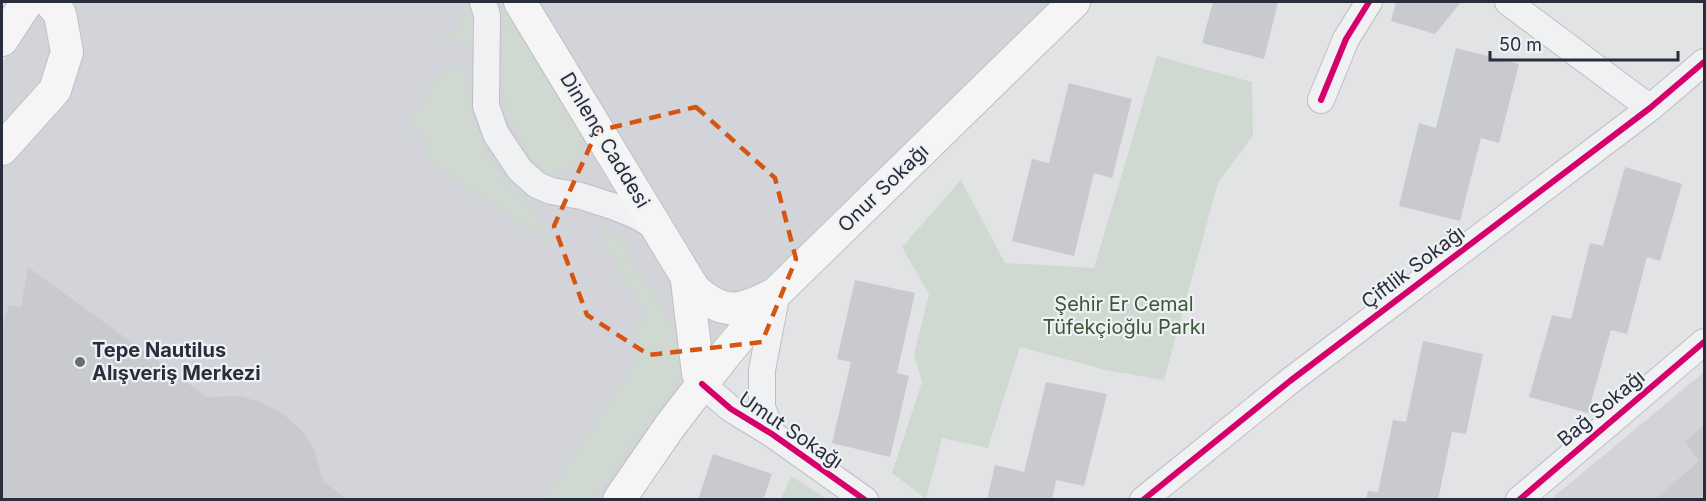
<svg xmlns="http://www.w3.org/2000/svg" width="1706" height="501" font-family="Inter,sans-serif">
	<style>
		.built { fill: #d2d4d9 }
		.green { fill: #d0d9d1 }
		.building { fill: #c8cace }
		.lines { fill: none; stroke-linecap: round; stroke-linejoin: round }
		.minor-casing { stroke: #bebfc2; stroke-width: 28 }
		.major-casing { stroke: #bec0c3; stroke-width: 34 }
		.minor { stroke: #f0f1f3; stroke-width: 26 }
		.major { stroke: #f5f5f6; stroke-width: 32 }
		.cycleway-casing { stroke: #eff1f5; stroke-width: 10 }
		.cycleway { stroke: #d6006c; stroke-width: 6 }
		.marked { fill: none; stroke: #d55511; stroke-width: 4.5; stroke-dasharray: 12 8; stroke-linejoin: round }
		.poi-dot { fill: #696d78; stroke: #eff1f5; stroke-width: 2 }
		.labels { text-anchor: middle; stroke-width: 4.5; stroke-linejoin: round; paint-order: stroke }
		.street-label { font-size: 20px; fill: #292e3d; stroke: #eff1f5 }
		.park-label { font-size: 20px; fill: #3a5838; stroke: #eff1f5 }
		.poi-label { font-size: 20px; font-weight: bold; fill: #292e3d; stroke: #eff1f5; text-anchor: start }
	</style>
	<rect width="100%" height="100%" fill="#e1e3e5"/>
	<path class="built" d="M45 2H1055L609 499 2 500V63Z
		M1704 372V499H1551Z"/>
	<path class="green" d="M466 2H477L474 48 458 43 443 45 462 17Z
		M505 9C526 41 548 73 566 106 571 115 579 125 581 135 586 156 570 183 546 171 528 161 516 133 509 114 498 82 504 43 505 9Z
		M1157 56 1252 82 1253 135 1218 183 1164 380 1106 370 1020 347 988 448 942 438 926 499 892 473 922 382 914 355 929 294 902 247 961 180 1005 263 1094 268Z
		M456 65 464 70 472 113 484 150 502 177 535 210 556 248 426 158 424 137 407 125 443 70Z
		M595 223 621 240 629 250 635 266 675 329 686 353 680 377 665 402 640 434 594 499 544 500 632 369 638 344 635 325 648 321Z
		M791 476 827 499H781Z"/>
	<path class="building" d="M1213 2H1278L1264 59 1202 43Z
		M1396 2H1461L1435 34 1391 21Z
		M1456 48 1519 64 1499 143 1481 138 1460 221 1399 206 1419 123 1436 128Z
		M1069 83 1132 99 1112 178 1094 173 1074 256 1012 241 1032 159 1049 163Z
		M1625 167 1682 184 1660 261 1647 257 1627 334 1611 330 1588 413 1529 397 1552 315 1571 319 1590 243 1603 246Z
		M28 267 207 397 240 396 263 403 283 414 301 430 314 448 323 481 348 500H2V328L9 305 21 307Z
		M855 280 915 293 897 373 909 376 890 457 832 443 851 362 837 359Z
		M1423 341 1483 354 1466 434 1452 432 1438 500H1366L1368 491 1378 492 1393 420 1406 422Z
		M1046 382 1107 394 1084 486 1056 480 1052 500H987L995 465 1024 472Z
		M1704 425V500H1654L1699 461 1685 442Z
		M713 454 772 474 763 500H698Z"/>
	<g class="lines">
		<defs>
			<path id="minor" d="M483 2 487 15 486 106 496 134 520 170 537 185 551 191 581 196 615 207 635 215 658 228
				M1508 2 1650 108
				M1321 100 1346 39 1369 2
				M702 384 731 409 772 434 865 500
				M772 434 762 407V370L777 292
				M1143 500 1290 381 1650 108 1704 62
				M1519 500 1704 342"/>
			<path id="major" d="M520 2 694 289C723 316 741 312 774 294
				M2 40 27 2
				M2 149 55 90 67 52 60 14 50 2
				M687 281 698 373 702 384
				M619 500 670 426 724 356 777 292 1074 2"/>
		</defs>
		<use href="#minor" class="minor-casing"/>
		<use href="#major" class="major-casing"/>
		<use href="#minor" class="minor"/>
		<use href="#major" class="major"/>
		<defs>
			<path id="cycleway" d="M1321 100 1346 39 1369 2
				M702 384 731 409 772 434 865 500
				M1143 500 1290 381 1650 108 1704 62
				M1519 500 1704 342"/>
		</defs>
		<use href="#cycleway" class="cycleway-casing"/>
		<use href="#cycleway" class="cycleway"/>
	</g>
	<path class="marked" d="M696 107 775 178 796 259 762 342 649 355 587 315 554 226 597 131Z"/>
	<circle class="poi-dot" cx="80" cy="362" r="6"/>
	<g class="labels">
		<g class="street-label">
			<text transform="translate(605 140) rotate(59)" y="7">Dinlenç Caddesi</text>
			<text transform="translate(883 188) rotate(-44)" y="7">Onur Sokağı</text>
			<text transform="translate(1413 267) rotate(-37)" y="7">Çiftlik Sokağı</text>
			<text transform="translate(1601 408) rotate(-40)" y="7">Bağ Sokağı</text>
			<text transform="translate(791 430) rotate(34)" y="7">Umut Sokağı</text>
		</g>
		<g class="park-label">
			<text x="1124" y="311">Şehir Er Cemal<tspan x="1124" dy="23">Tüfekçioğlu Parkı</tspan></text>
		</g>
		<g class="poi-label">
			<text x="92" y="357">Tepe Nautilus<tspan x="92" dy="23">Alışveriş Merkezi</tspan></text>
		</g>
	</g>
	<rect width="1706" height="501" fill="none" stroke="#292e3d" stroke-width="6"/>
	<path d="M1490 51v9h188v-9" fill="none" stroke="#292e3d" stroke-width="3"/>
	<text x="1499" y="51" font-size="18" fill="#292e3d" stroke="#eff1f5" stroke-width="4.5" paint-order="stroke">50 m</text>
</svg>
